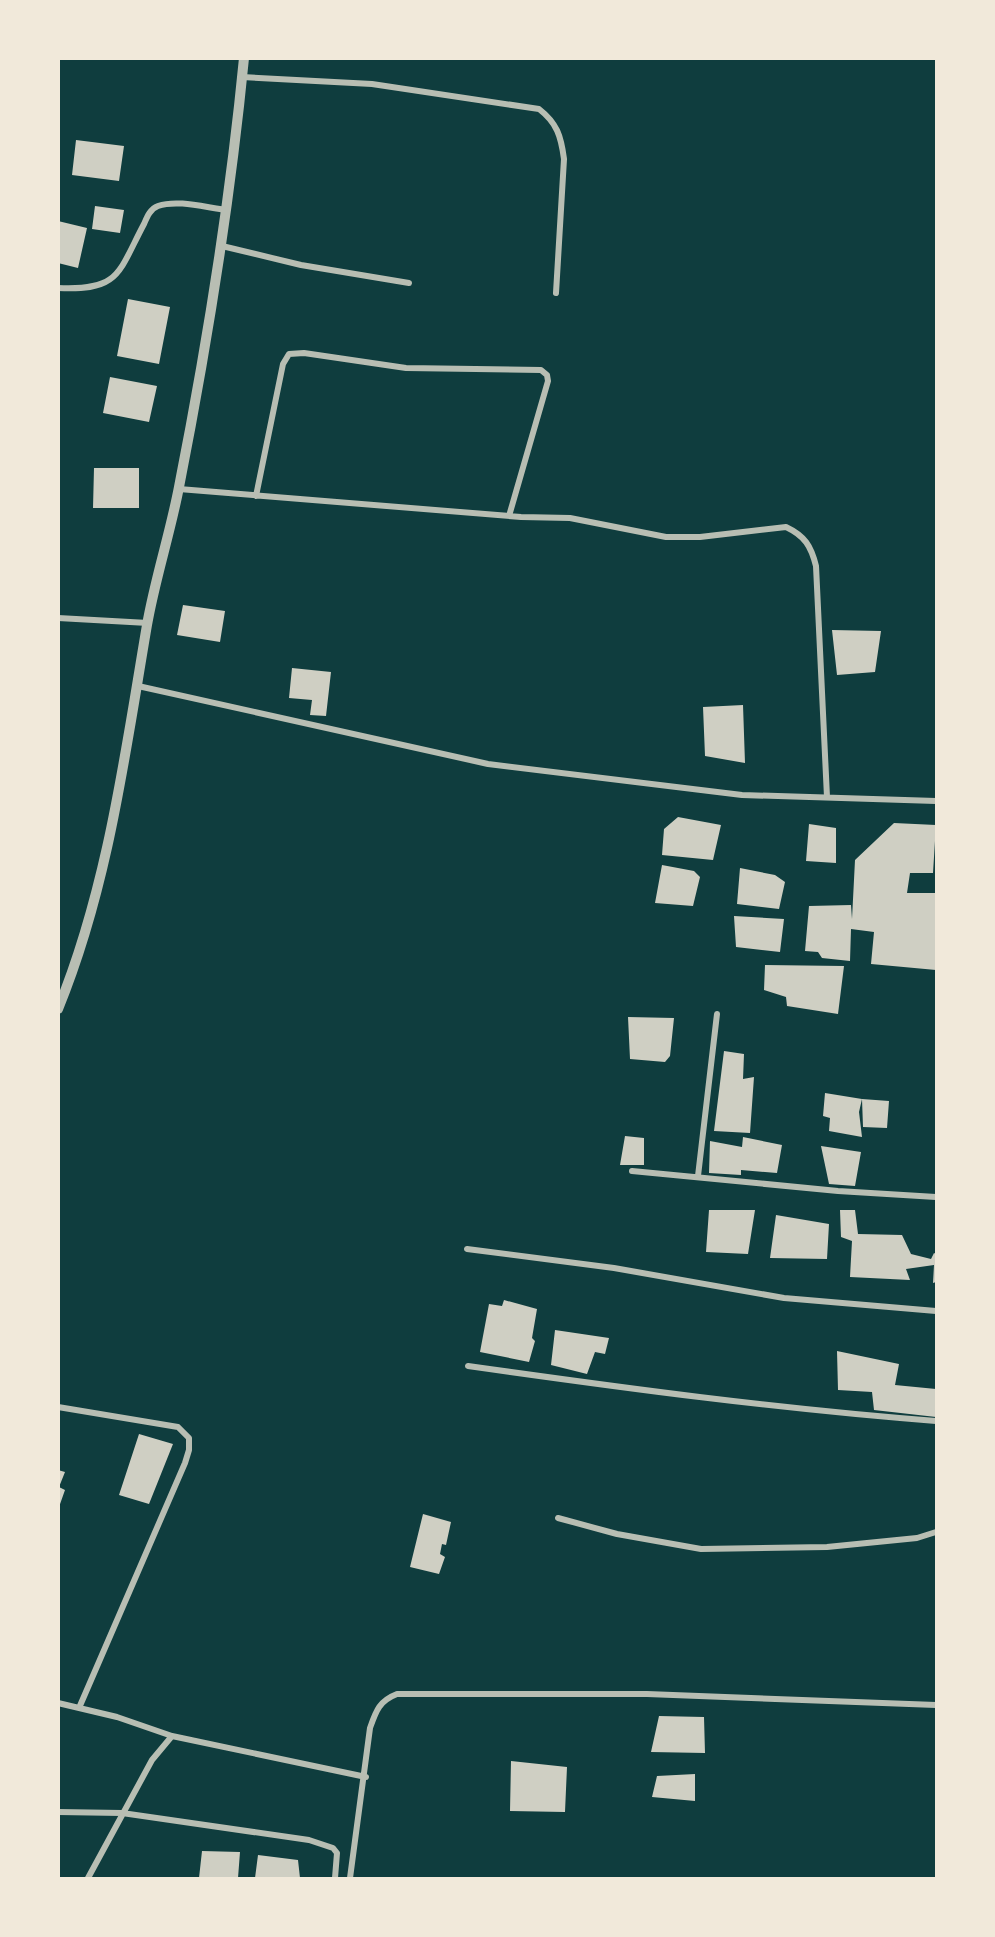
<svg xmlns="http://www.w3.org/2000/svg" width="995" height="1937" font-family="Roboto,sans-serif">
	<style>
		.building { fill: #cfcfc3 }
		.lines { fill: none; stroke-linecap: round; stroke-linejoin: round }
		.minor { stroke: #b8beb3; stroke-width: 6 }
		.tertiary { stroke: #b8beb3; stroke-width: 10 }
	</style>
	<rect width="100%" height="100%" fill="#0f3d3e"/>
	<path class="building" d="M76 140 124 146 119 181 72 175Z
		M95 206 124 210 120 233 92 229Z
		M58 221 87 228 78 268 58 263Z
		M128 299 170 307 159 364 117 356Z
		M110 377 157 386 149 422 103 413Z
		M94 468H139V508H93Z
		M183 605 225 611 220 642 177 635Z
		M832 630 881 631 875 672 837 675Z
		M292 668 331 672 326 716 310 715 312 700 289 698Z
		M743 705 745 763 705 756 703 707Z
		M678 817 721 825 713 860 662 855 664 829Z
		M894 823 936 825 933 873H910L907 893H936V970L871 964 874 932 851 929 850 961 822 958 818 952 805 951 809 906 851 905 852 919 855 860Z
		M809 824 836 828V863L806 861Z
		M662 865 694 871 700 877 693 906 655 903Z
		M740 868 775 875 785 882 779 909 737 904Z
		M734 916 784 919 780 952 736 947Z
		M765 965 844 966 838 1014 787 1006 786 997 764 990Z
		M628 1017 674 1018 670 1056 665 1062 630 1059Z
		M724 1051 744 1054 743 1079 754 1077 750 1133 714 1131Z
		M825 1093 862 1099 859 1112 862 1137 829 1131 830 1118 823 1116Z
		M862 1099 889 1101 887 1128 863 1127Z
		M625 1136 644 1138V1165H620Z
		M743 1137 782 1145 777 1173 741 1170V1175L709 1173 710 1141 742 1147Z
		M821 1146 861 1152 855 1186 829 1184Z
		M709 1210H755L748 1254 706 1252Z
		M840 1210H855L858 1234 902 1235 911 1254 931 1259 934 1253 936 1254V1282L933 1283 934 1265 906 1269 910 1280 850 1277 852 1241 841 1237Z
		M776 1215 829 1224 827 1259 770 1258Z
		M504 1300 537 1309 532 1338 535 1341 529 1362 480 1352 489 1304 502 1306Z
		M555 1330 609 1338 605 1354 595 1352 587 1374 551 1365Z
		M837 1351 899 1364 895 1385 936 1389V1417L874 1410 872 1392 838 1390Z
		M139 1434 173 1444 149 1504 119 1495Z
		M58 1470 65 1472 59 1487 65 1490 59 1507Z
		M423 1514 451 1522 446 1545 442 1544 440 1554 445 1557 439 1574 410 1567Z
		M659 1716 704 1717 705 1753 651 1752Z
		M511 1761 567 1767 565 1812 510 1811Z
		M695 1774V1801L652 1797 657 1776Z
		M202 1851 240 1852 238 1878H199Z
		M258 1855 298 1860 300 1878H255Z"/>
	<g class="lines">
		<path class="minor" d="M242 77 372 84 539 109C557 123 561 136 564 159L556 293
			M222 246 301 265 409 283
			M58 288C120 291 118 273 144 224 147 217 150 209 158 206 178 199 207 208 227 210
			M179 489 521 517 570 518 666 537H700L786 527C805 536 811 546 816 566L827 797
			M256 496 283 364 289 354 304 353 406 368 541 370 547 375 548 381 509 516
			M58 618 148 623
			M138 686 488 764 742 795 936 801
			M632 1171 838 1191 936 1197
			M698 1176 717 1014
			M467 1249 614 1268 784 1298 936 1311
			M468 1366C624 1388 779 1409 936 1421
			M58 1407 178 1427 189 1438V1450L185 1463 79 1708
			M558 1518 617 1534 701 1549 827 1547 917 1538 936 1532
			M58 1703 117 1717 172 1736
			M58 1812 122 1813 309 1840 333 1848 337 1853 335 1878
			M88 1878 152 1760 172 1736 366 1777
			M350 1878 370 1728C376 1711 379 1701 397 1694H647L936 1705"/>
		<path class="tertiary" d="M58 1009C108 887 125 754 147 625 155 579 170 534 179 487 207 345 230 203 244 58"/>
	</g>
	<rect width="995" height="1937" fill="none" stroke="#f1e9da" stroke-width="120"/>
</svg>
